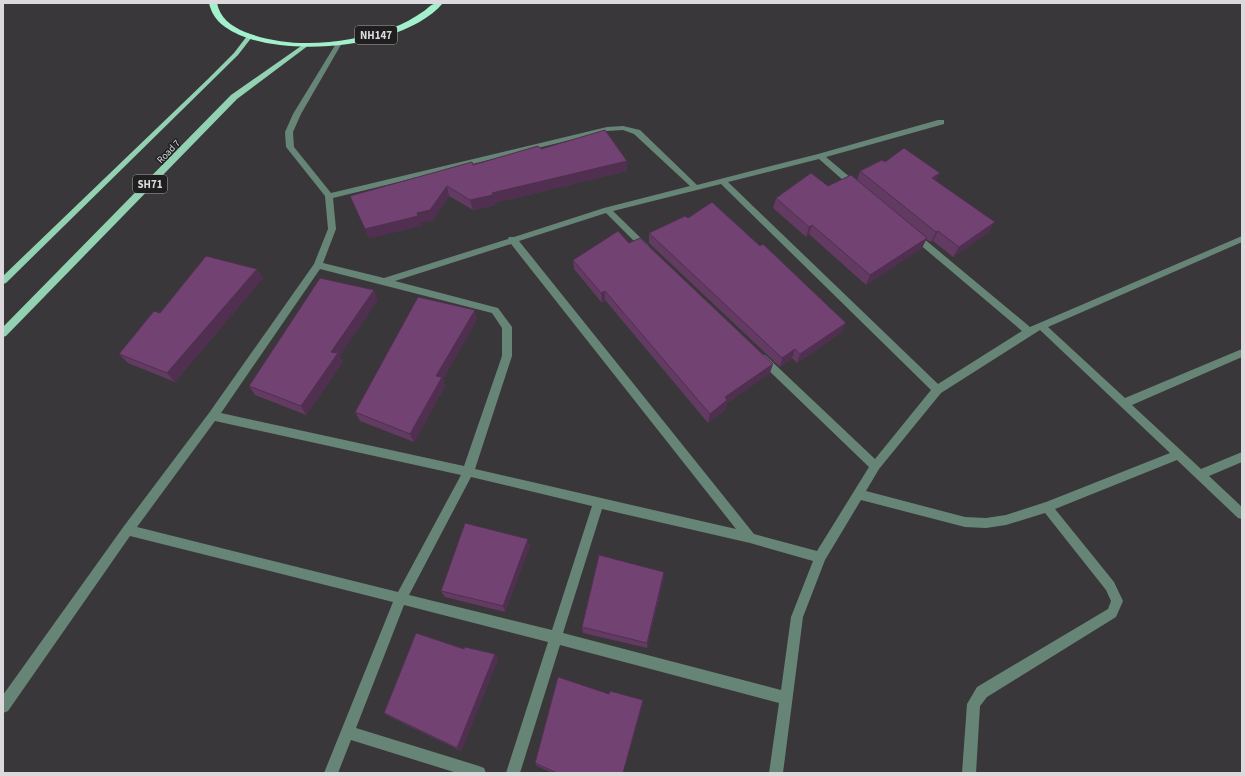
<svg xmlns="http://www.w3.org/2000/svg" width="1245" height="776" font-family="'Source Sans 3',sans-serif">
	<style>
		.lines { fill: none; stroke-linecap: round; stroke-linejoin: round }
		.minor { fill: #678576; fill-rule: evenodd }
		.major { fill: #92d2b3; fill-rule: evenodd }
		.highway { fill: #a2f1cc; fill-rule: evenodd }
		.wall { fill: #623a62 }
		.shaded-wall { fill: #502f50 }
		.building { fill: #724372; stroke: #502f50 }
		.labels { text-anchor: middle; stroke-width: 3; stroke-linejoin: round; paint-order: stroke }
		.far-street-label { font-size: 10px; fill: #dbd9db; stroke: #201f20 }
		.shield { fill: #201f20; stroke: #a3a1a3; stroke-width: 1 }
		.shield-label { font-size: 11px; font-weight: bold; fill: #dbd9db }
	</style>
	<rect width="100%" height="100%" fill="#393739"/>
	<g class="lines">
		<path class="minor" d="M337 42 342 43 301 114 293 132 294 147 331 193 607 127 623 126 640 130 697 185 818 154 938 120H944V124L826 157 858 184V188H852L819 159 728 182 938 384 1022 331 911 237V233H917L1030 327 1242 236V242L1048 327 1125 398 1242 349V357L1132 405 1201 469 1242 452V462L1209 476 1242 507V519L1238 518 1177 460 1055 509 1114 582 1123 601 1116 617 987 697 980 706 976 773H962L967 704 977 687 1108 609 1111 601 1106 590 1045 513 1006 525 986 528 965 527 861 500 825 560 803 617 783 773H769L779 703 560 645 520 773H506L548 642 404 605 356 728 479 766 484 768 486 773H457L351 740 338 773H324L393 602 130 536 8 711 3 713V695L124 526 209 413 314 264 328 229 325 196 286 147 285 132 293 114ZM623 130 634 134 690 186 604 208 514 237H509L508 239 384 278 323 263 336 229 333 198 607 131ZM721 184 931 390 875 459 765 355H759L757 358 759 361 869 467 817 551 754 534 519 241 606 213 643 250H649L650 248 649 246 613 211ZM511 244 736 529 475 469 512 356V327L498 308 395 281ZM320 269 492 313 502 328V356L464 466 221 413ZM1040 330 1170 453 1046 502 1006 515 986 518 965 517 866 491 879 469 941 393ZM215 421 461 475 398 592 137 527ZM471 477 592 506 552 630 409 595ZM602 509 750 543 813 561 791 617 781 690 563 633Z"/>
		<path class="major" d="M247 36 252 37 238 55 6 283 3 284V276L208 79 234 53Z
			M304 44 309 45 237 99 6 336 3 337V327L231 95Z"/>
		<path class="highway" d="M209 3H217C220 18 231 26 245 32 291 50 346 44 392 28 403 24 414 18 424 11 427 9 430 5 434 4 436 2 440 3 443 3 405 48 293 57 242 36 226 29 213 21 209 3Z"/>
	</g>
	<path class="wall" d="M541 149 627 161V171L494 203 495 205 473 210 449 196 433 220 420 223 421 226 369 238 350 196 473 165Z
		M885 162 936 181 989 232 953 257 933 241 931 242 926 239 922 248 866 285 809 234 806 237 773 208 776 198 857 180 860 171Z
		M649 233 842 332 797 363 792 358 780 367 649 243Z
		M629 243 770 373 727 403 726 409 708 423 605 300 602 303 574 269 573 260Z
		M257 269 263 278 175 382 128 363 119 354 160 313Z
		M378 300 339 356 343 362 306 415 255 395 249 386Z
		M477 319 443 379 445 386 414 442 360 421 355 412Z
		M530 546 505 612 445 597 441 591Z
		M664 578 647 648 583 633 582 627Z
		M464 649 495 654 498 659 461 751 390 717 384 713Z
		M609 694 643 700V704L623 773H553L537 766 535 763Z"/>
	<path class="shaded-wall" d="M627 161V171L494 203 495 205 473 210 470 200 492 193Z
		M940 173 935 183 932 178Z
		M447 186 449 196 433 220 420 223 421 226 369 238 365 229 417 213Z
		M995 222 989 232 953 257 959 247Z
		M812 225 809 234 806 237 809 227Z
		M938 231 933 241 931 242 936 232Z
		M927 238 922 248 866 285 870 275Z
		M257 269 263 278 175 382 167 373Z
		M374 290 378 300 339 356 343 362 306 415 301 406 331 352Z
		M605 291V300L602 303 601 293Z
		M475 310 477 319 443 379 445 386 414 442 410 434 436 376Z
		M846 323 842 332 797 363 800 354Z
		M795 349 792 358 780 367 782 358Z
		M773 364 770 373 727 403 726 409 708 423 710 414 725 397Z
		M528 539 530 546 505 612 503 606Z
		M664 572V578L647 648V643Z
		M495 654 498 659 461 751 457 748Z
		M643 700V704L623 773Z"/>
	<path class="building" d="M605 130 627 161 492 193 493 195 470 200 447 186 430 210 417 213 418 216 365 229 350 196 472 162 473 165 538 146 541 149Z
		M904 148 940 173 932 178 995 222 959 247 938 231 936 232 860 171 882 160 885 162Z
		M811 173 828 186 851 175 927 238 870 275 812 225 809 227 776 198Z
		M712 202 760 246 763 244 846 323 800 354 795 349 782 358 649 233 685 216 688 218Z
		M618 231 629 243 640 238 773 364 725 397 727 400 710 414 605 291 601 293 573 260Z
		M206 256 257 269 167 373 119 354 154 311 160 313Z
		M320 278 374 290 331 352 338 353 301 406 249 386Z
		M418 297 475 310 436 376 442 377 410 434 355 412Z
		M465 523 528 539 503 606 441 591Z
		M599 555 664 572 647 643 582 627Z
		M416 633 464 649 465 647 495 654 457 748 384 713Z
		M558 677 609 694 610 691 643 700 623 773H557L535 763Z"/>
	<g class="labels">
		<g class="far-street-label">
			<text transform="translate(168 151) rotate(-46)" y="4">Road 7</text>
		</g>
		<g class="shield">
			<rect x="355" y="26" width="42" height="18" rx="3"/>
			<rect x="133" y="175" width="34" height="18" rx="3"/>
		</g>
		<g class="shield-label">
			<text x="376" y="39">NH147</text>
			<text x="150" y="188">SH71</text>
		</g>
	</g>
	<rect width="1245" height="776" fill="none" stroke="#dbd9db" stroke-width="8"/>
</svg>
